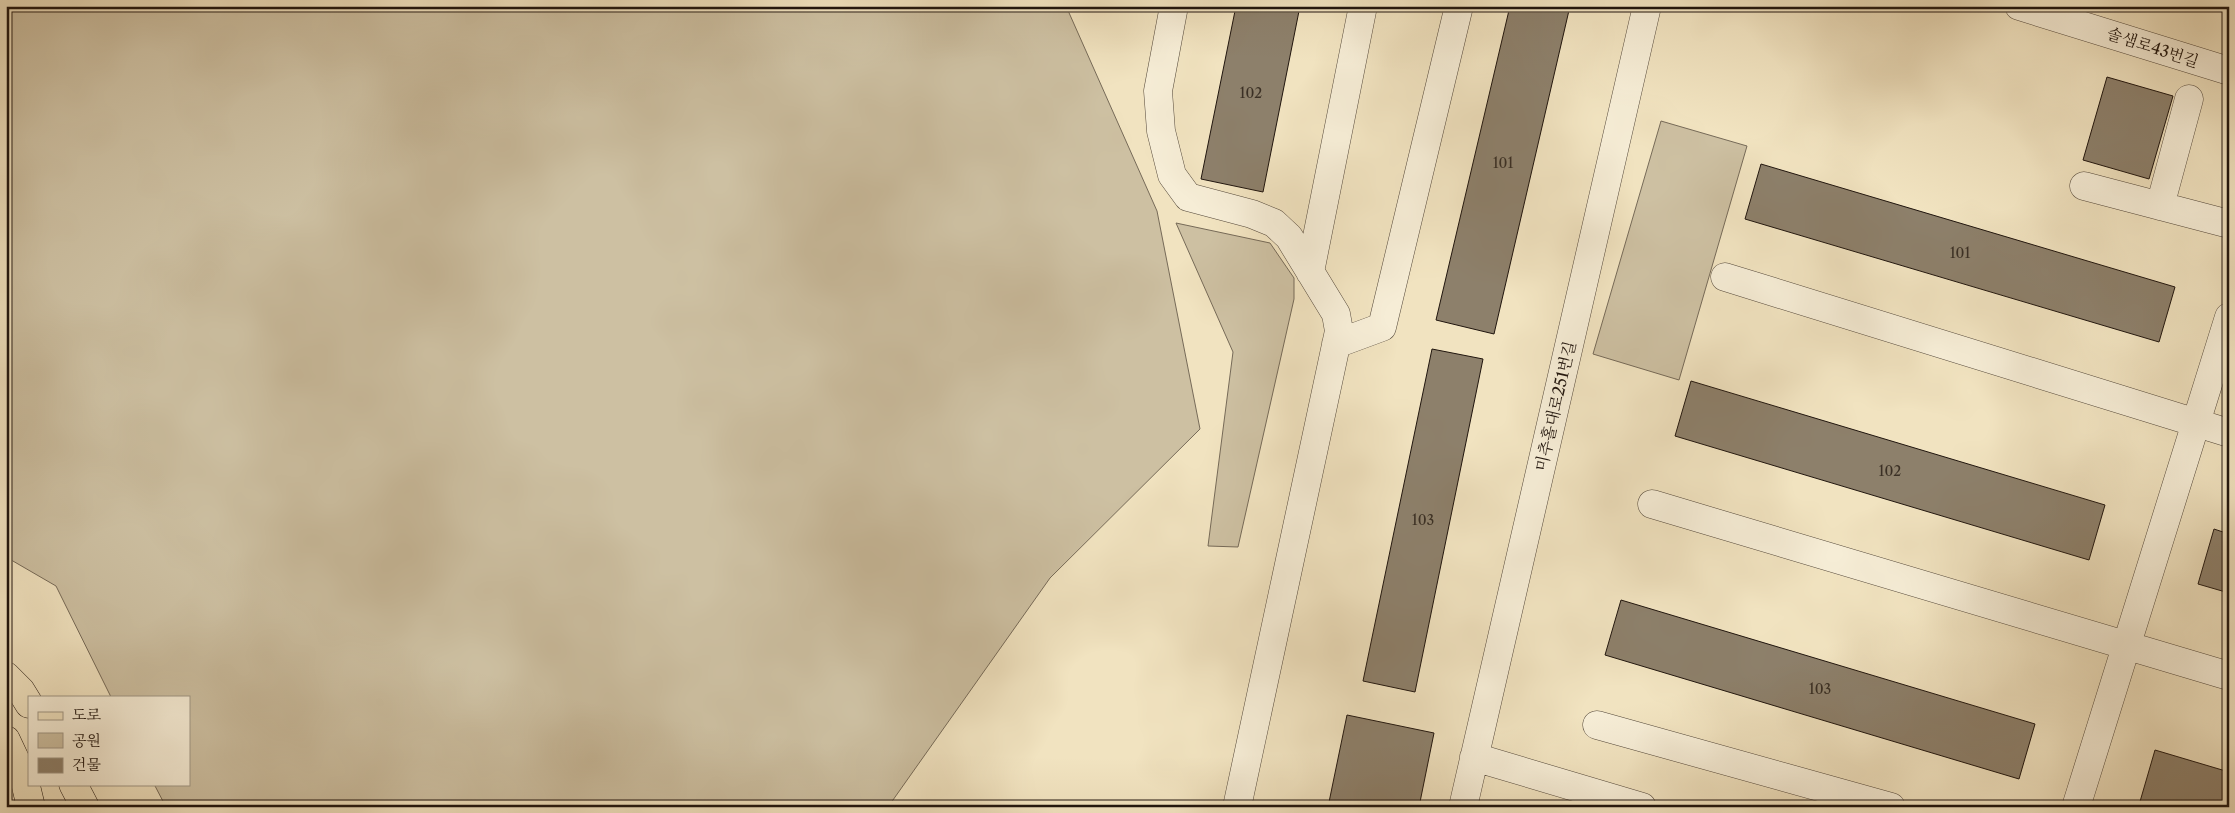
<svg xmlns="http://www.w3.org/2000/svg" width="2235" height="813" font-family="'Libre Caslon Text','Noto Serif KR',serif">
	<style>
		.green { fill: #cdc0a2; stroke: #766a58 }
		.building { fill: #8d806b; stroke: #20150e }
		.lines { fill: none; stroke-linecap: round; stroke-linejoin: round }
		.minor-casing { stroke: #54483a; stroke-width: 29 }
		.major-casing { stroke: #20150e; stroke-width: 29 }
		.minor { stroke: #f6edd6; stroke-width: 28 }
		.major { stroke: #f1e3c0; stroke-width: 28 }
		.labels { text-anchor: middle; stroke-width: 4; stroke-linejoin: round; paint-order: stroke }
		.number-label { font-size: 14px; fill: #3b3025 }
		.street-label { font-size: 16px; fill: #20150e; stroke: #f6edd6 }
	</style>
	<rect width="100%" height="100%" fill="#f1e3c0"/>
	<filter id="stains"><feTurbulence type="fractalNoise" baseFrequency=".004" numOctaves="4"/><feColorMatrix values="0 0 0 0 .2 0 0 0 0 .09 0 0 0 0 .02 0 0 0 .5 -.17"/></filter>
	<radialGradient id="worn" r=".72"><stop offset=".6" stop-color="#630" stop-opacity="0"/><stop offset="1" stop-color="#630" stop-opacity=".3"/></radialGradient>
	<path class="green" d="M6 6H1066L1157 211 1200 429 1050 578 888 807H166L154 784H189V697H111L56 586 6 557Z
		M1661 121 1747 146 1679 380 1593 354Z
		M1176 223 1270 243 1294 278V299L1238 547 1208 546 1233 352Z"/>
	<path class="building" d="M1236 6H1300L1263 192 1201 179Z
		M1510 6H1570L1494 334 1436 320Z
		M2107 77 2173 96 2149 179 2083 160Z
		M1761 164 2175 287 2159 342 1745 219Z
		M1432 349 1483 359 1415 692 1363 681Z
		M1691 381 2105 505 2089 560 1675 436Z
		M2214 529 2229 534V593L2198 584Z
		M1621 600 2035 724 2019 779 1605 655Z
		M1347 715 1434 733 1419 807H1328Z
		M2155 750 2229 772V807H2146L2139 805Z"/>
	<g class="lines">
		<defs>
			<path id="minor" d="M1174 6 1158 91 1161 131 1172 175 1188 197 1252 214 1274 223 1289 237 1336 314 1339 331 1237 807
				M2019 6 2229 71
				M2084 186 2229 224
				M2160 206 2189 99
				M1310 272 1363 6
				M1725 277 2229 433
				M1336 344 1382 327 1459 6
				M1652 504 2229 676
				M1597 725 1891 807
				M1474 757 1642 807
				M1463 807 1647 6
				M2076 807 2229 317"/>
			<path id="major" d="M6 676 21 691 29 704
				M6 740 24 778 31 807
				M73 784 85 807"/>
		</defs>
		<use href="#minor" class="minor-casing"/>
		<use href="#major" class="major-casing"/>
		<use href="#minor" class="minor"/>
		<use href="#major" class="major"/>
	</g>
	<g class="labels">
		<g class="number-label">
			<text x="1251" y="98">102</text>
			<text x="1503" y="168">101</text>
			<text x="1960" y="258">101</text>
			<text x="1890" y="476">102</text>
			<text x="1423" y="525">103</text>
			<text x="1820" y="694">103</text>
		</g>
		<g class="street-label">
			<text transform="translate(2153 47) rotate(18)" y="6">솔샘로43번길</text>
			<text transform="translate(1555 406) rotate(-77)" y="6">미추홀대로251번길</text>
		</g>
	</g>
	<rect width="2235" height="813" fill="none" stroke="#f1e3c0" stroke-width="25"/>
	<rect x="8" y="8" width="2220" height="798" fill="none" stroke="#20150e" stroke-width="2.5"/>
	<rect x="12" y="12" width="2210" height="788" fill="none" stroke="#20150e"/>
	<rect x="28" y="696" width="162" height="90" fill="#f6edd6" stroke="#a09786"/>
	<rect x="38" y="712" width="25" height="8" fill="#f1e3c0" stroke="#a09786"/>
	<text x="72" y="720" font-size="15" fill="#20150e">도로</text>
	<rect x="38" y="733" width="25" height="15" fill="#cdc0a2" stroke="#a09786"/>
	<text x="72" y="746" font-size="15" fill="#20150e">공원</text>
	<rect x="38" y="758" width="25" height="15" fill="#8d806b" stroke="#a09786"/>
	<text x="72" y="770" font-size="15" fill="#20150e">건물</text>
	<rect width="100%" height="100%" filter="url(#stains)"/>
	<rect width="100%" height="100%" fill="url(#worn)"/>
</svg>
